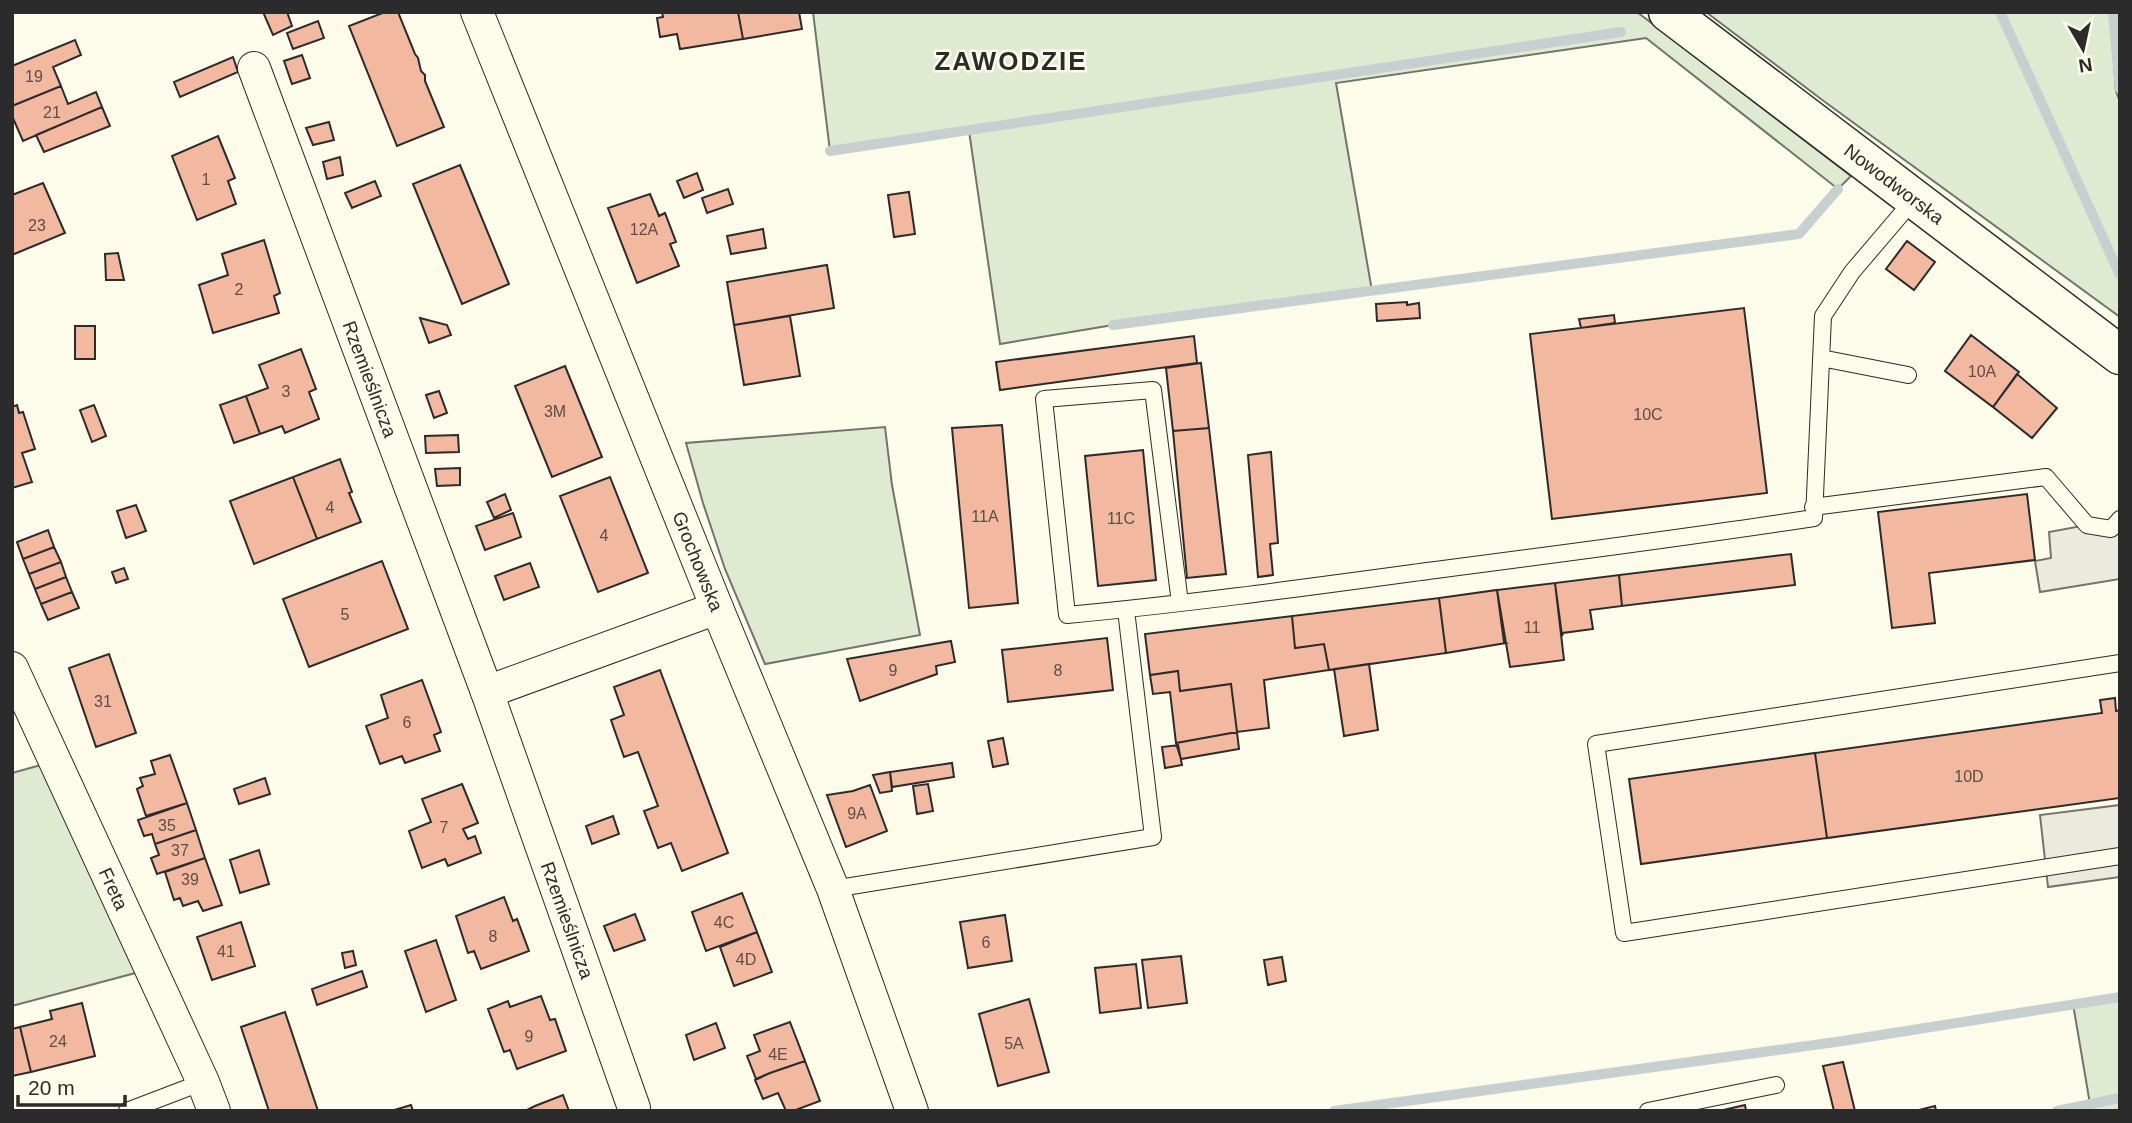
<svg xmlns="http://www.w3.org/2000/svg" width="2132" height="1123" font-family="Helvetica,sans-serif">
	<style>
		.green { fill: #deebd1; stroke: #74746e; stroke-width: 2 }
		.parking { fill: #eceadb; stroke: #74746e; stroke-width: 2 }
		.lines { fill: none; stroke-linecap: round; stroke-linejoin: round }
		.stream { stroke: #c7d0d0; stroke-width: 10 }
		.building { fill: #f2b8a0; stroke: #2b2b2b; stroke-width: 2 }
		.lane-casing { stroke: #2b2b2b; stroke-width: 18 }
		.street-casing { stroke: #2b2b2b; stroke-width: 34 }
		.secondary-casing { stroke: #2b2b2b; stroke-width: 41 }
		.lane { stroke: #fdfbea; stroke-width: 16 }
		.street { stroke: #fdfbea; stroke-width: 32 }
		.secondary { stroke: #fdfbea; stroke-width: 38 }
		.labels { text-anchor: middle; stroke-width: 5; stroke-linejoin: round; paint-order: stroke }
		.number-label { font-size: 16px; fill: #5d4e48 }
		.street-label { font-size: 19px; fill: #2b2b2b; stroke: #fdfbea }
		.district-label { font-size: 26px; font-weight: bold; letter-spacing: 2px; fill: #2b2b2b; stroke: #fdfbea }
	</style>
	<rect width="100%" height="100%" fill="#fdfbea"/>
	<path class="green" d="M813 12H1637L1851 176 1838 189 1646 38 1336 83 1372 291 1113 325 1000 344 969 131 830 151Z
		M1706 12H2110L2116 91 2120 102V317L1825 102Z
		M885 427 892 485 920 635 765 664 725 569 703 503 686 443Z
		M41 765 139 972 12 1006V773Z
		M2120 997V1111H2057L2090 1104 2073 1004Z"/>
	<path class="parking" d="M2087 525 2111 529 2120 534V579L2040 592 2035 561 2051 558 2049 532Z
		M2120 805V877L2048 887 2040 815Z"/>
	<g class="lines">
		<path class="stream" d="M2000 12 2120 275
			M2113 12 2120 89
			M830 151 1621 32
			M1113 325 1799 234 1838 189
			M1334 1111 1843 1041 2120 997
			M2057 1111 2120 1098"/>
	</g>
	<path class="building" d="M263 12H287L292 26 273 35Z
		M385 12H398L415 54 418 58 421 71 425 75V81L444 127 397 146 349 26Z
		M662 12H738L743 39 680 49 677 34 660 37 657 18 663 17Z
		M738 12H799L802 29 743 39Z
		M318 21 324 38 293 49 287 33Z
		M75 40 81 55 53 67 61 86 12 106V66Z
		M302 55 310 78 292 84 284 61Z
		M233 57 238 72 180 97 174 82Z
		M61 86 68 104 96 92 102 107 23 141 12 116V106Z
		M102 107 110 126 44 152 36 135Z
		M329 122 334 140 313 145 306 128Z
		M218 136 235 178 228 181 236 204 197 220 172 156Z
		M340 157 343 175 327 179 323 162Z
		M460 165 509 284 462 304 413 184Z
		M697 173 703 190 684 198 677 181Z
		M375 181 381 196 352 208 345 193Z
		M43 183 65 233 12 255V195Z
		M728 189 733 204 707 213 702 198Z
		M909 192 915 234 894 237 888 195Z
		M650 194 659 216 665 213 676 242 670 244 679 266 637 283 608 208Z
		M763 229 766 248 731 254 727 236Z
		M264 240 280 293 274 296 279 313 213 333 199 285 228 275 222 254Z
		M1907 241 1935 262 1914 290 1886 269Z
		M118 253 124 280H106L105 254Z
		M827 265 834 308 734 325 727 282Z
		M1407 302V305L1419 303 1420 318 1377 321 1376 304Z
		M1744 308 1767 493 1552 519 1530 334Z
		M1614 315 1615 323 1581 328 1579 319Z
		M790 316 800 376 744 385 734 325Z
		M420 318 447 325 451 335 429 343Z
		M75 326H95V359H75Z
		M1971 335 2019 372 1993 407 1945 371Z
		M1194 336 1197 363 1000 390 996 362Z
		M301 349 316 389 309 392 319 419 285 433 282 426 260 434 246 396 268 388 259 365Z
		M1201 363 1209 428 1173 431 1166 368Z
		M565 366 602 457 552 477 515 386Z
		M2017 374 2057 408 2032 438 1993 407Z
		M439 391 447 413 434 418 426 395Z
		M246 396 260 434 234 443 220 405Z
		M17 405 19 413 23 412 35 449 22 453 32 482 12 488V407Z
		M94 405 106 436 92 442 80 410Z
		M1002 425 1018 603 969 608 952 428Z
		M1209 428 1226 574 1187 578 1173 431Z
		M458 435 459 452 426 453 425 436Z
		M1143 450 1156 580 1098 586 1085 456Z
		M1271 452 1278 543 1270 544 1273 575 1258 577 1248 455Z
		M340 459 352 492 349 493 361 522 317 539 293 477Z
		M460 468V485L437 486 435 469Z
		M293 477 317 539 254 564 230 501Z
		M610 477 648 573 598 592 560 496Z
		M505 494 511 510 494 518 487 502Z
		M2027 494 2035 560 1929 573 1935 623 1892 628 1878 512Z
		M136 505 146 531 126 538 117 511Z
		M513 513 521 537 485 550 476 526Z
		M48 530 54 547 23 559 17 542Z
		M54 547 61 562 29 574 23 559Z
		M1791 554 1795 585 1622 606 1619 575Z
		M382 561 408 629 309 667 283 599Z
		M61 562 66 577 35 589 29 574Z
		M530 563 539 587 504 600 495 576Z
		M124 568 128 579 116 583 112 572Z
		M1619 575 1622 606 1590 610 1593 629 1563 633 1562 636 1555 583Z
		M66 577 72 592 41 604 35 589Z
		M1555 583 1564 660 1510 667 1497 590Z
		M1497 590 1504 642 1506 643 1446 653 1439 598Z
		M72 592 79 608 48 620 41 604Z
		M1439 598 1446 653 1329 670 1324 644 1295 648 1292 616Z
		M1292 616 1295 648 1324 644 1329 670 1264 680 1269 728 1237 732 1231 684 1180 691 1178 671 1150 675 1145 634Z
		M1107 638 1113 690 1008 702 1002 650Z
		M951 641 955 662 936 666 937 674 860 701 847 659Z
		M109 654 136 733 96 747 69 668Z
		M1369 664 1378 730 1344 736 1334 669Z
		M660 670 728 853 682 871 671 843 658 848 644 811 658 806 638 752 624 757 611 720 624 715 614 687Z
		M1178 671 1180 691 1231 684 1237 732 1176 743 1170 692 1153 694 1150 675Z
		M422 680 441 732 434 735 440 751 405 763 402 756 380 764 366 726 388 718 381 695Z
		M2115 698 2116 711 2120 710V798L1827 838 1815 753 2102 713 2100 700Z
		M1237 732 1239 749 1181 759 1176 743Z
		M1003 738 1008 764 993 767 988 741Z
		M1178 745 1182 765 1165 768 1162 747Z
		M1815 753 1827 838 1641 864 1629 779Z
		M170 755 187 803 146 816 137 789 143 786 140 778 155 774 151 761Z
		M952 763 954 777 892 787 890 772Z
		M890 772 892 791 880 793 873 775Z
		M265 778 270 794 239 804 234 789Z
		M462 784 478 823 463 829 468 839 475 836 481 853 448 866 445 859 422 868 409 831 431 822 422 799Z
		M928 784 933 811 917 814 913 786Z
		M870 785 887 831 846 847 827 795 853 791Z
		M187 803 196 830 155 844 152 834 144 836 138 820Z
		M613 816 619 834 592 844 586 826Z
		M196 830 205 858 157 874 151 858 159 855 155 844Z
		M259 850 269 884 240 893 230 860Z
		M205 858 222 905 203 911 198 901 183 906 180 898 174 900 165 872Z
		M742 893 757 932 706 951 692 912Z
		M504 897 513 921 517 919 529 951 481 969 474 951 468 953 456 916Z
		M635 914 645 940 614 951 604 926Z
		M1005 915 1012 961 968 968 960 922Z
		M241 922 255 966 212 980 197 937Z
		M757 932 772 972 734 986 720 947Z
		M436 940 456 1000 426 1012 405 951Z
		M353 951 356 965 345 968 342 953Z
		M1181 956 1187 1003 1148 1008 1142 960Z
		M1282 957 1286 981 1268 985 1264 960Z
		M1136 964 1141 1008 1100 1013 1095 968Z
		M362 971 367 987 317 1005 312 989Z
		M541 996 550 1020 555 1019 566 1051 517 1069 510 1050 504 1052 488 1009 508 1001 510 1007Z
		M1029 999 1049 1072 998 1086 979 1014Z
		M82 1003 95 1056 31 1072 20 1027 52 1019 50 1011Z
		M285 1012 318 1111H269L241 1027Z
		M790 1022 805 1061 770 1073 756 1079 747 1056 760 1051 754 1035Z
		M716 1023 725 1048 694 1060 686 1035Z
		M20 1027 31 1072 12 1076V1029Z
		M805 1061 820 1101 793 1111H786L778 1093 763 1099 755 1080 770 1073Z
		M1843 1062 1855 1111H1834L1823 1066Z
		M563 1095 569 1111H525L535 1106Z
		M411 1105 413 1111H391Z
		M1745 1105 1746 1111H1719Z
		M1935 1106 1936 1111H1915Z"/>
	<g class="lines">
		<defs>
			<path id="lane" d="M1821 358 1908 375
				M1813 507 2046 477 2087 525 2111 529 2120 519
				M1180 603 1153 390 1044 399 1067 615C1185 604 1302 588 1420 572 1551 555 1683 538 1814 518L1823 316 1852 272 1915 198
				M2120 663 1596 744 1624 933 2120 856
				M833 889 1153 837 1126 610
				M127 1111 203 1082
				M1648 1111 1776 1085"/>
			<g id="street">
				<path id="s1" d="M477 12 717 608 833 889 912 1111"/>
				<path id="s2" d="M254 68 487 692 634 1108"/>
				<path id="s3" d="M12 668 203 1082 214 1111"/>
				<path d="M487 692 717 608"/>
			</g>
			<g id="secondary">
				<path id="s4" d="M1668 12 2120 355"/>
			</g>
		</defs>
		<use href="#lane" class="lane-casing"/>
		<use href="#street" class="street-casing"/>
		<use href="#secondary" class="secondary-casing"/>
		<use href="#lane" class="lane"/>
		<use href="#street" class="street"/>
		<use href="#secondary" class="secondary"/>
	</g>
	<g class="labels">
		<g class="number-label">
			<text x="34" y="82">19</text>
			<text x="52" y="118">21</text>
			<text x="206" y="185">1</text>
			<text x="37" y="231">23</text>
			<text x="644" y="235">12A</text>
			<text x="239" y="295">2</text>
			<text x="1982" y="377">10A</text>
			<text x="286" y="397">3</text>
			<text x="555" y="417">3M</text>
			<text x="1648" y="420">10C</text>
			<text x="330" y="513">4</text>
			<text x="985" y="522">11A</text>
			<text x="1121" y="524">11C</text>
			<text x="604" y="541">4</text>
			<text x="345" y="620">5</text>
			<text x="1532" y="633">11</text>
			<text x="893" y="676">9</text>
			<text x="1058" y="676">8</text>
			<text x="103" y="707">31</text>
			<text x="407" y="728">6</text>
			<text x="1969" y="782">10D</text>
			<text x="857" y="819">9A</text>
			<text x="167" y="831">35</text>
			<text x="444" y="833">7</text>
			<text x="180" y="856">37</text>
			<text x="190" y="885">39</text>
			<text x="724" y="928">4C</text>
			<text x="493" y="942">8</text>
			<text x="986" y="948">6</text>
			<text x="226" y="957">41</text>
			<text x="746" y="965">4D</text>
			<text x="529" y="1042">9</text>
			<text x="58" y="1047">24</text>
			<text x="1014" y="1049">5A</text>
			<text x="778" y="1060">4E</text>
		</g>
		<g class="street-label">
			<text dy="7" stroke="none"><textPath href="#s4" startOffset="284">Nowodworska</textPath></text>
			<text dy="7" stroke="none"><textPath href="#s2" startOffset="332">Rzemieślnicza</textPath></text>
			<text dy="7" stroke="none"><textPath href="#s1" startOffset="592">Grochowska</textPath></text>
			<text dy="7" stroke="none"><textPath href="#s3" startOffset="243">Freta</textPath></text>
			<text dy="7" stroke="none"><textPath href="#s2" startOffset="908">Rzemieślnicza</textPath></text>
		</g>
		<g class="district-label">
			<text x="1011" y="70">ZAWODZIE</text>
		</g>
	</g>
	<rect width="2132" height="1123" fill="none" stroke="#2b2b2b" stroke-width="28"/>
	<g transform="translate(2083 49) rotate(171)" stroke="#fdfbea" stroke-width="5" paint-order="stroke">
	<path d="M0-5L12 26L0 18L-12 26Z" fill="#2b2b2b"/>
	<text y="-10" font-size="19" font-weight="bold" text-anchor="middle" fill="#2b2b2b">N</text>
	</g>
	<path d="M18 1095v10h107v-10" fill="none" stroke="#2b2b2b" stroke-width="3.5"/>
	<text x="28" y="1095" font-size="21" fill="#2b2b2b" stroke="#fdfbea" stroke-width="5" paint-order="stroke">20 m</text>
</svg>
